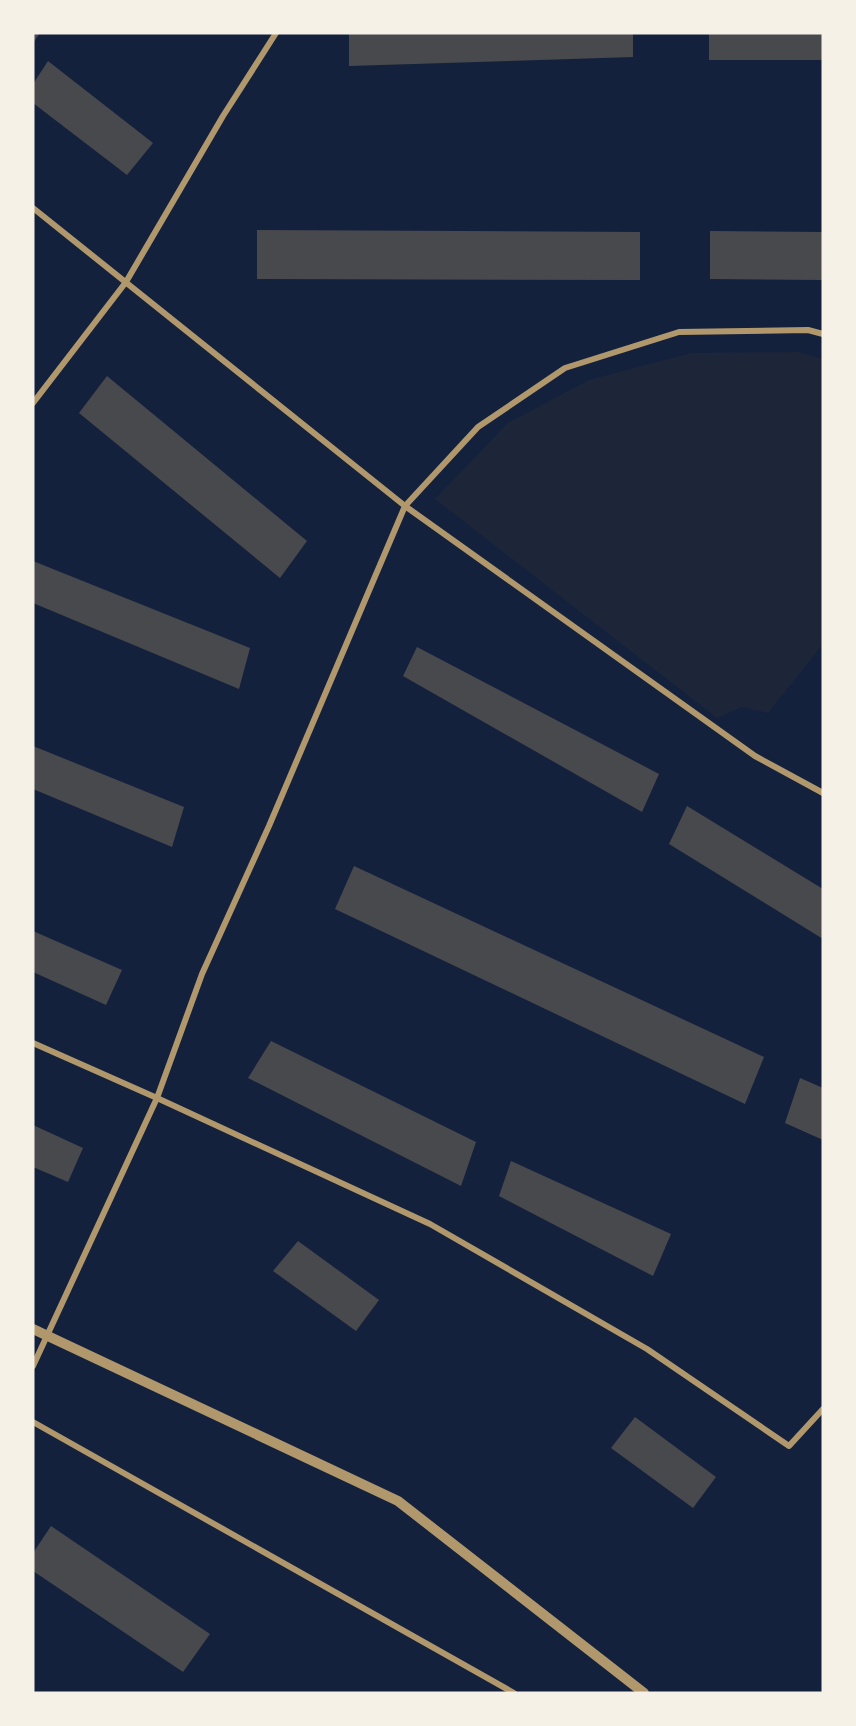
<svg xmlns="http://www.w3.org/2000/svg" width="856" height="1726" font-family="'IBM Plex Sans',sans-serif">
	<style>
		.green { fill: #1d2539 }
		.building { fill: #48494c }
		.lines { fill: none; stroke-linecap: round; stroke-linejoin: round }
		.minor { stroke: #b1986c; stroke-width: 6 }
		.tertiary { stroke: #b1986c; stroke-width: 10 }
	</style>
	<rect width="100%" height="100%" fill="#14213d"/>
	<path class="green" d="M798 352 823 359V644L768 713 742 707 717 718 435 499 508 423 589 380 691 353Z"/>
	<path class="building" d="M33 33H40L33 43Z
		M349 33H633V57L349 66Z
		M709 33H823V60H709Z
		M48 61 153 143 127 175 33 103V84Z
		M257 230 640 232V280L257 279Z
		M710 231 823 232V280L710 279Z
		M107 376 307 541 280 578 79 413Z
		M33 561 250 648 239 689 33 603Z
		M417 647 659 774 642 812 403 676Z
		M33 746 184 807 172 847 33 789Z
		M687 806 823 889V939L669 844Z
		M354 866 764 1057 745 1104 335 909Z
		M33 931 122 970 106 1005 33 972Z
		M271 1041 476 1142 461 1186 248 1078Z
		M800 1078 823 1088V1140L785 1123Z
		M33 1125 83 1148 68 1182 33 1167Z
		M511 1161 671 1234 653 1276 499 1196Z
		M298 1241 379 1300 356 1331 273 1271Z
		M635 1417 716 1477 693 1508 611 1448Z
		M51 1526 210 1634 183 1672 33 1571V1553Z"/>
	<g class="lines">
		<path class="minor" d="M33 208 405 506 755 756 823 793
			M823 334 808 330 679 332 565 368 478 427 405 506 269 826 202 974 157 1098 430 1224 647 1349 789 1446 823 1409
			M33 403 126 282 223 116 276 33
			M33 1043 157 1098 33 1366
			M33 1422 514 1693"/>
		<path class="tertiary" d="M33 1329 398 1501 644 1693"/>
	</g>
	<rect width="856" height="1726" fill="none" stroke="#f6f1e7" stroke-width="69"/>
</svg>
